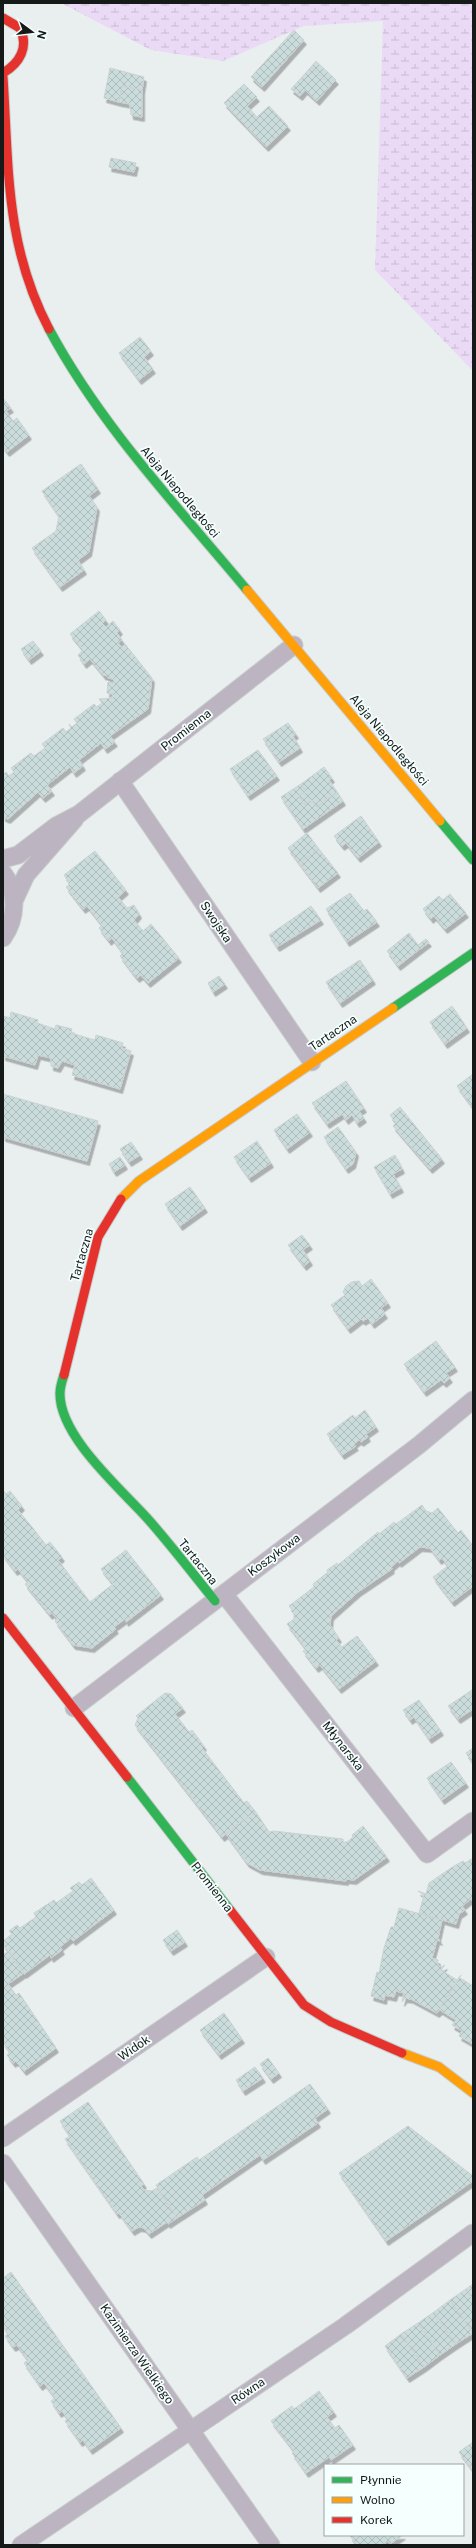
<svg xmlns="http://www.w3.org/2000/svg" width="476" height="2548" font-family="'Public Sans',sans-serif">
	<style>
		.wetland { fill: url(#wetland-marsh) }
		.building { fill: url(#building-cross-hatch); stroke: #ccd1d1; filter: url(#shadow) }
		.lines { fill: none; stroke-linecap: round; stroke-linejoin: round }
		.street-casing { stroke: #c8cccc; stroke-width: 19 }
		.fast-casing { stroke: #c8cccc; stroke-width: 11 }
		.slow-casing { stroke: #c8cccc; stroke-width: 11 }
		.jam-casing { stroke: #c8cccc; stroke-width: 11 }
		.street { stroke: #bcb4c0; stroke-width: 17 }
		.fast { stroke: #30b455; stroke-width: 9 }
		.slow { stroke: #ff9f0a; stroke-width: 9 }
		.jam { stroke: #e5322d; stroke-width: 9 }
		.labels { text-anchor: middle; stroke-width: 3.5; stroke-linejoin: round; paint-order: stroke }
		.street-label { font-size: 12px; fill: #151918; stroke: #f4fffe }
	</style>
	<defs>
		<pattern id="wetland-marsh" width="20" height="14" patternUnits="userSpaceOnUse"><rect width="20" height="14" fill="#ebdaf6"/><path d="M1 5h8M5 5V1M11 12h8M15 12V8" fill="none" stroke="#c9bad2"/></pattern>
		<pattern id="building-cross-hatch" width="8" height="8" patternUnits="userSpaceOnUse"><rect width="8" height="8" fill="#cadddc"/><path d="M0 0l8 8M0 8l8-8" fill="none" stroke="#adbdbc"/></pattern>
		<filter id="shadow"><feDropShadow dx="2.5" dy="4.5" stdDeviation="0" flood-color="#0004"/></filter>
	</defs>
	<rect width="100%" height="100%" fill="#e9efef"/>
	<path class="wetland" d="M61 3H473V371L375 270 383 21 304 26 223 61 151 50Z"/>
	<path class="building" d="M294 30 304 40 262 87 251 77Z
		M316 61 336 80 331 85 311 67Z
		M311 67 331 85 317 101 305 90 300 96 291 89Z
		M110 68 144 77 142 90 122 86 119 102 104 98Z
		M244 84 257 97 247 106 257 117 269 106 288 126 266 147 224 103Z
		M122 86 142 90V117L131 115 130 104 119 102Z
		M111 158 136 163 134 172 109 167Z
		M140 337 151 351 144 357 153 369 139 380 119 353Z
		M3 398 11 408 6 411 13 421 17 418 29 435 7 452 3 447Z
		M81 464 98 489 89 496 97 507 89 552 78 560 84 570 60 587 32 548 56 531 59 516 42 491Z
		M99 611 106 620 102 623 106 627 113 621 120 630 117 633 122 640 118 643 122 647 125 644 152 678 148 709 110 736 115 742 105 749 101 743 79 760 83 766 74 773 70 767 47 785 52 791 43 798 38 792 8 819 3 817V775L6 772 9 776 14 772 11 768 31 753 34 756 45 748 42 744 63 728 66 732 71 728 69 724 72 727 77 723 74 719 94 704 97 707 102 703 99 699 112 698 113 694 107 693 108 682 114 683V679L108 678 105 675 104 676 90 659 84 664 78 655 83 650 70 634Z
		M33 641 41 651 29 660 21 649Z
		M288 723 296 734 293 736 300 748 279 762 263 739Z
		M258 750 277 776 248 796 230 769Z
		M324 767 332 778 329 780 337 792 317 807 312 800 305 805 299 796 306 791 301 784Z
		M301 784 306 791 299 796 305 805 312 800 317 807 337 792 343 801 303 829 281 797Z
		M361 816 379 842 358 858 346 843 342 846 334 836Z
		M307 833 319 849 299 863 288 848Z
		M319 849 338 873 318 888 299 863Z
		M95 851 126 890 118 897 127 908 134 905 139 914 134 920 143 931 151 924 179 958 148 983 141 975 137 978 132 972 120 956 123 953 112 938 109 941 99 928 102 925 87 906 83 909 66 887 70 884 64 875Z
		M350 893 364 911 367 909 377 922 347 942 326 909Z
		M450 894 466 913 445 929 434 916 431 919 423 909 439 896 443 900Z
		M311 906 321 920 277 947 269 935Z
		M409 933 418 945 426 939 429 942 398 966 387 951Z
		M360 960 373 980 340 1003 326 982Z
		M219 976 225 984 213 992 208 983Z
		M452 1006 467 1028 445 1044 430 1022Z
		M11 1012 38 1020 37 1023 55 1029 56 1025 72 1029 71 1033 95 1040 96 1035 123 1043 122 1048 131 1051 120 1089 72 1075 75 1065 62 1061 58 1068 51 1066V1058L38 1055 35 1065 3 1056V1016L10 1018Z
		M473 1074V1108L457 1086Z
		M346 1081 364 1108 359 1111 364 1118 357 1123 352 1115 346 1120 342 1114 327 1124 312 1103Z
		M3 1094 98 1121 87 1161 3 1137Z
		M400 1107 442 1159 430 1169 393 1126 396 1123 390 1115Z
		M297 1114 310 1132 287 1149 274 1130Z
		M338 1127 356 1152 353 1164 346 1169 324 1137Z
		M257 1141 271 1163 249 1178 234 1157Z
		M131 1142 140 1155 129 1162 120 1149Z
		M395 1155 402 1169 393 1174 401 1188 390 1194 374 1167Z
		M120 1157 125 1165 114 1172 109 1164Z
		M190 1187 205 1208 180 1226 165 1204Z
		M302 1235 310 1245 303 1250 310 1261 304 1266 288 1245Z
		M371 1279 388 1303 381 1308 385 1314 372 1324 368 1318 363 1321 361 1319 348 1329 331 1305 345 1295 343 1292 346 1286 352 1282 359 1281 362 1286Z
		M436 1341 455 1367 446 1373 450 1378 444 1383 441 1380 424 1392 404 1364Z
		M365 1410 376 1427 366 1434 368 1437 361 1442 359 1440 354 1444 356 1446 342 1455 327 1434 353 1415 355 1418Z
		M3 1490 6 1494 10 1491 22 1506 18 1510 32 1527 46 1545 50 1542 62 1557 58 1560 90 1602 113 1584 101 1569 126 1550 161 1595 126 1622 125 1619 114 1627 116 1629 92 1648 73 1645 55 1621 57 1619 52 1613 50 1615 25 1584 28 1582 18 1569 15 1571 3 1555Z
		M422 1505 426 1511 432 1513 438 1508 458 1533 461 1530 473 1546 471 1549 473 1552V1586L452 1602 433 1577 448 1566 442 1558 439 1560 430 1548 420 1547 399 1563 398 1561 391 1567 392 1569 358 1592 331 1616 330 1625 339 1638 336 1640 342 1647 357 1636 376 1661 339 1689 320 1665 316 1668 303 1651 306 1649 287 1624 294 1619V1612L289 1606 314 1587 313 1584 328 1572 327 1570 337 1563 338 1565 378 1532 379 1534 394 1522 396 1524Z
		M473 1689V1698L469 1692Z
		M469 1692 473 1698V1709L458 1719 448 1706Z
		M165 1693 171 1694 183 1708 175 1714 189 1732 192 1730 204 1746 202 1748 244 1803 247 1801 255 1811 222 1837 135 1725 138 1718 136 1716Z
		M419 1700 441 1731 429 1739 414 1717 410 1720 403 1710Z
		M473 1748V1763L466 1753Z
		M451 1762 466 1783 442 1800 427 1778Z
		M255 1811 269 1832 274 1831 343 1839V1842H347L353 1837 352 1835 363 1826 387 1857 354 1880 346 1879V1881L260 1870 247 1863 226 1834Z
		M473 1858V1902L471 1899 462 1906 465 1910 459 1914 456 1924 419 1913 424 1895 418 1891 426 1894 429 1883 454 1866 463 1861 465 1863Z
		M91 1878 114 1910 73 1941 71 1938 60 1947 62 1950 51 1958 50 1955 24 1974 3 1944V1941L12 1934 9 1931 17 1925 20 1928 36 1917 34 1913 54 1900 56 1903 73 1891 70 1888 79 1882 82 1885Z
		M399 1908 442 1920 438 1938 440 1941 437 1940 432 1958 438 1960 437 1964 441 1967 445 1965 441 1970 457 1980 461 1975 437 2013 411 1999 405 1998 402 2002 404 1993 396 1991 394 1997 385 1995 384 2000 371 1996 377 1972 379 1973 384 1948 391 1927H394Z
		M177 1930 185 1942 171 1951 163 1940Z
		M9 1951 24 1973 8 1984 16 1995 19 1993 56 2048 24 2071 16 2061 13 2063 7 2055 10 2052 3 2042V1955Z
		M460 1978 473 1986V2044L459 2036 462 2031 452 2025 456 2020 440 2010 437 2013Z
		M224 2013 242 2039 219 2055 200 2030Z
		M268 2058 279 2073 271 2079 260 2064Z
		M255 2067 263 2078 243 2091 236 2080Z
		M310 2084 328 2109 315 2118 318 2123 263 2160 260 2155 202 2195 205 2200 177 2218 156 2185 197 2157 199 2160Z
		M88 2102 144 2184 141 2186 144 2190 152 2191 157 2188 177 2218 168 2224 167 2222 149 2234 144 2228 139 2227 132 2231 119 2213 117 2214 65 2139 70 2136 60 2121Z
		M408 2126 473 2176V2181L386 2241 339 2173Z
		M11 2272 121 2428 90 2450 83 2440 80 2442 65 2421 68 2419 62 2411 59 2413 51 2401 55 2398 44 2383 40 2386 24 2363 28 2360 17 2345 13 2347 5 2336 8 2334 3 2326V2278Z
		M473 2284V2299L466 2289Z
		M466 2289 473 2299V2333L450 2300Z
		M450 2300 473 2333 456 2344 434 2312Z
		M434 2312 456 2344 440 2355 418 2323Z
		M418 2323 440 2355 424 2367 401 2334Z
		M401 2334 424 2367 407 2378 385 2346Z
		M319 2391 334 2412 327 2417 335 2428 339 2425 353 2445 331 2460 329 2457 306 2473 292 2453 294 2451 271 2421 292 2406 294 2409Z
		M473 2442V2471L459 2452Z
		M352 2535H403L390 2544 388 2541 382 2545H357L350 2536Z"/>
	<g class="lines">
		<defs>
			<path id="street" d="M120 781 312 1062
				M3 859 18 855 56 826 79 814 294 645
				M3 873C18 892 17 918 3 938
				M14 901 26 875 75 819
				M224 1594 427 1854 473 1821
				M74 1708 419 1445 473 1400
				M3 2138 266 1957
				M3 2163 271 2545
				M21 2545 345 2326 473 2233"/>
			<path id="fast" d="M49 329C101 426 177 506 247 590
				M440 821 473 860
				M393 1008 473 953
				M64 1375C62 1381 60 1388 60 1393 59 1436 121 1489 147 1518 171 1545 193 1574 215 1601
				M127 1777 230 1910"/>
			<path id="slow" d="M247 590 440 821
				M121 1199 139 1181 393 1008
				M402 2053 439 2067 473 2093"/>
			<path id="jam" d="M3 18 20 28C29 47 20 63 3 73
				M3 77C9 168 5 245 49 329
				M64 1375 98 1237 121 1199
				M3 1618 127 1777
				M230 1910 304 2005 331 2022 402 2053"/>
		</defs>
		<use href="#street" class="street-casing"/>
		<use href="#fast" class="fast-casing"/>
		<use href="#slow" class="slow-casing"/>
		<use href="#jam" class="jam-casing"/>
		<use href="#street" class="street"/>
		<use href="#fast" class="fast"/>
		<use href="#slow" class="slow"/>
		<use href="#jam" class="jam"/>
	</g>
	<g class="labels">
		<g class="street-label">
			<text transform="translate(180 492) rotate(50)" y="4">Aleja Niepodległości</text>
			<text transform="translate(186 730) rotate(-38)" y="4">Promienna</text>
			<text transform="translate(389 740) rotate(50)" y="4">Aleja Niepodległości</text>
			<text transform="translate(216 922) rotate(56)" y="4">Swojska</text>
			<text transform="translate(333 1033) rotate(-34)" y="4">Tartaczna</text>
			<text transform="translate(82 1255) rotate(-74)" y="4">Tartaczna</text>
			<text transform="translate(274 1555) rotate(-37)" y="4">Koszykowa</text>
			<text transform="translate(198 1562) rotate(51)" y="4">Tartaczna</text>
			<text transform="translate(343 1746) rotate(52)" y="4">Młynarska</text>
			<text transform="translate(212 1887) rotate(52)" y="4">Promienna</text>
			<text transform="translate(134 2048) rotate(-34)" y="4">Widok</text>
			<text transform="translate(137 2354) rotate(55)" y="4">Kazimierza Wielkiego</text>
			<text transform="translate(248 2391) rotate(-34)" y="4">Równa</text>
		</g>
	</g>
	<rect width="476" height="2548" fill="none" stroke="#151918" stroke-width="8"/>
	<rect x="324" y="2464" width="140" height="72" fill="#f4fffe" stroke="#9ba3a2"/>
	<rect x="332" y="2477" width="20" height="6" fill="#30b455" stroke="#9ba3a2"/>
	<text x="360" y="2484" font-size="12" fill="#151918">Płynnie</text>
	<rect x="332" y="2497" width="20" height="6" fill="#ff9f0a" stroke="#9ba3a2"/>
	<text x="360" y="2504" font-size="12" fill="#151918">Wolno</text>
	<rect x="332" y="2517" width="20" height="6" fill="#e5322d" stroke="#9ba3a2"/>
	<text x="360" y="2524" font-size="12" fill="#151918">Korek</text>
	<g transform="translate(32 32) rotate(105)" stroke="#f4fffe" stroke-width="3" paint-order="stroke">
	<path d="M0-3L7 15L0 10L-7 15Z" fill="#151918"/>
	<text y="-6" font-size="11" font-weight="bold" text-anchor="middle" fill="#151918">N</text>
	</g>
</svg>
